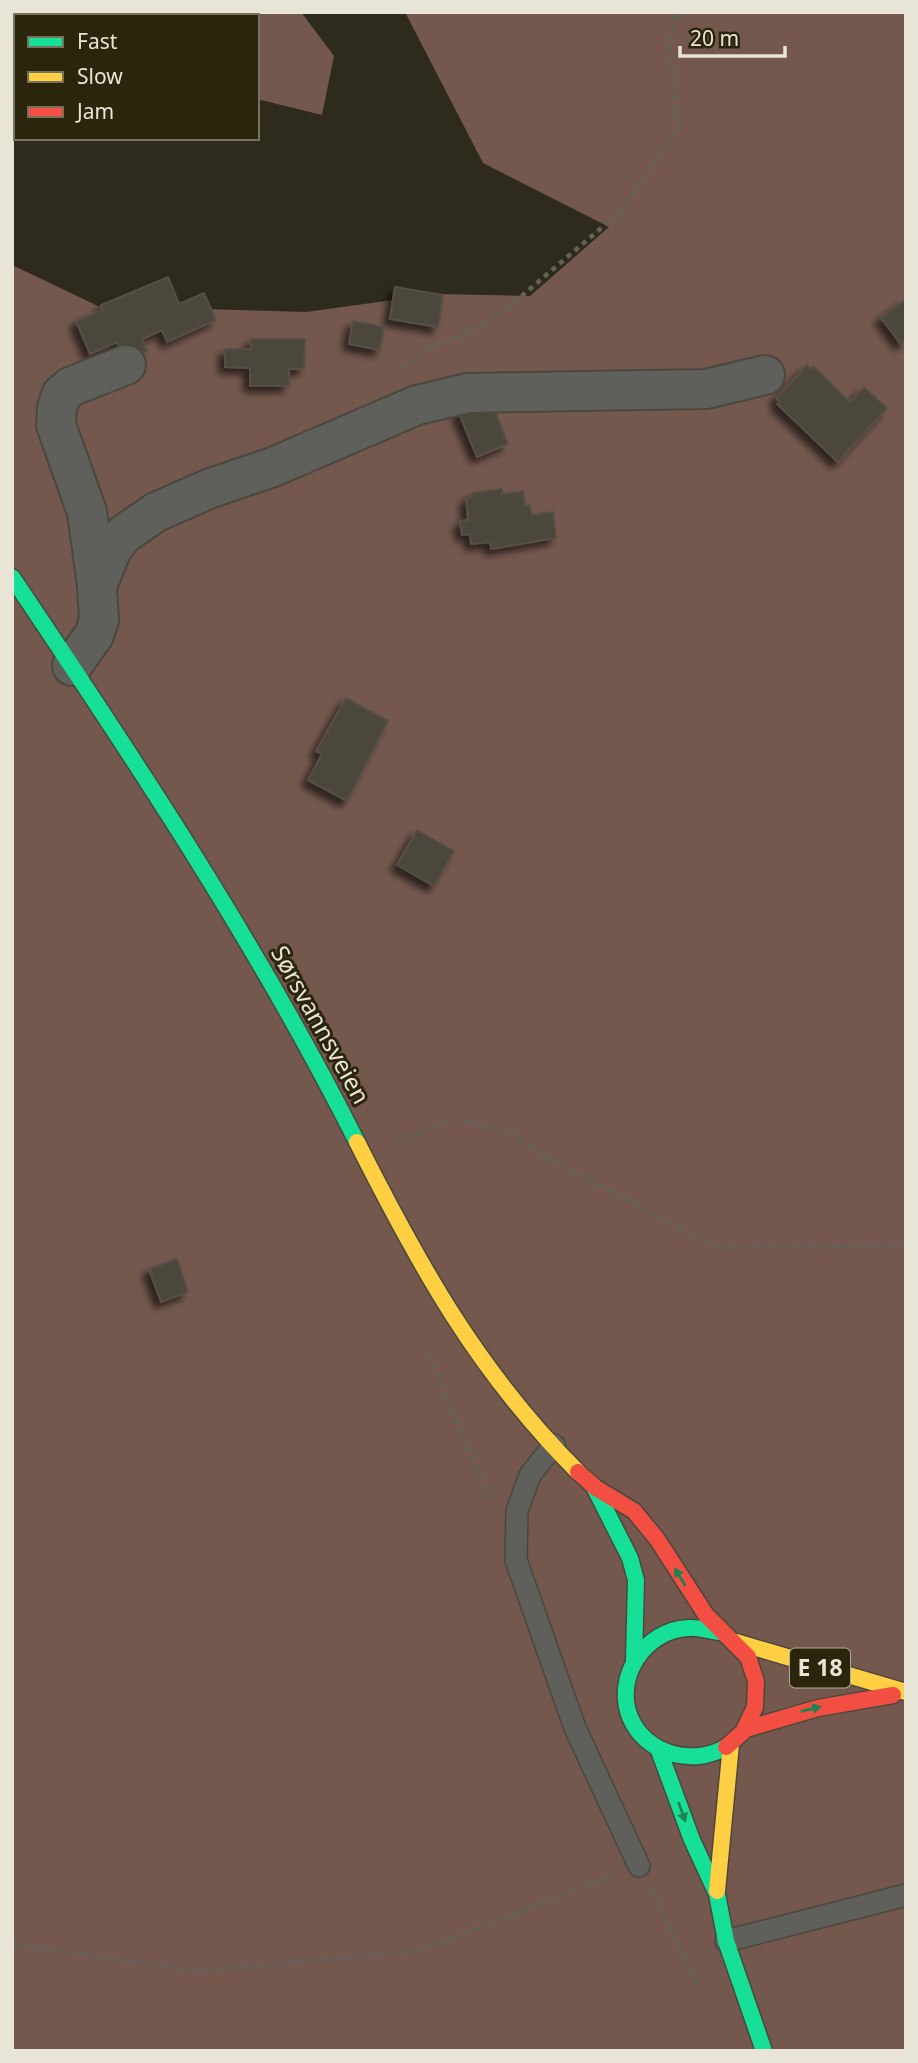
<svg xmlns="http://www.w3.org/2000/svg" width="918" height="2063" font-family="'Noto Sans',sans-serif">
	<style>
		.forest { fill: #74584e }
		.building { fill: #4c473c; stroke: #565046; stroke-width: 2; filter: url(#shadow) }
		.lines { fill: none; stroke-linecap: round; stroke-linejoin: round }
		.lane-casing { stroke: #4a483c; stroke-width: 24 }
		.street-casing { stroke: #4a483c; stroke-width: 42 }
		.fast-casing { stroke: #4a483c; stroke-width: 19 }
		.slow-casing { stroke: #4a483c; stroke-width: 19 }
		.jam-casing { stroke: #4a483c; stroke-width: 19 }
		.path { stroke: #62615a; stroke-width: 4.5; stroke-dasharray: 5 5; stroke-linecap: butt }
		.lane { stroke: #5f605b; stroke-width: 21 }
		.street { stroke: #5f605b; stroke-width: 38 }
		.fast { stroke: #16e098; stroke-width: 16 }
		.slow { stroke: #ffcf43; stroke-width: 16 }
		.jam { stroke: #f24e42; stroke-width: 16 }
		.oneway { fill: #208252 }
		.labels { text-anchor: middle; stroke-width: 6; stroke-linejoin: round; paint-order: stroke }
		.shield { fill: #2b250c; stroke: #afab99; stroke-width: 2 }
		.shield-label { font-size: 23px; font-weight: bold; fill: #e8e5d6 }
		.street-label { font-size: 24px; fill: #e8e5d6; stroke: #2b250c }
	</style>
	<defs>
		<filter id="shadow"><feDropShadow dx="-6" dy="6" stdDeviation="3.5" flood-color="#0009"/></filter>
	</defs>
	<rect width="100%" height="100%" fill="#2e2b1d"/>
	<path class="forest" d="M141 12H301L334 56 322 115 257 99V16H144Z
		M405 12H906V2051H12V265L98 306 306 312 437 294 530 296 609 227 483 163Z"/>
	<path class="building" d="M168 277 179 304 204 293 216 320 167 342 162 330 142 339 147 351 125 360 117 342 90 354 76 321 103 310 101 305Z
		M395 287 443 295 438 327 390 319Z
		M906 299V340L901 344 881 318Z
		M353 321 384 327 380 350 349 344Z
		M251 339H305L304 369H289V386H250V368L225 367V349H251Z
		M807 365 811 369 813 366 850 402 864 387 887 408 838 462 777 404 780 402 776 398Z
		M490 399 508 444 477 457 458 411Z
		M502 489V494L523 491 525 506 530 505 532 515 553 512 556 538 491 549 490 542 471 544 470 534 462 535 460 521 468 520 466 498 473 497 472 493Z
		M346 698 388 721 347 801 308 780 322 754 316 751Z
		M417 830 454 851 434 886 397 865Z
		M177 1259 188 1292 161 1302 149 1269Z"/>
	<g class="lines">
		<defs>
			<path id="lane" d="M554 1445 530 1475 517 1511 516 1560 575 1728 639 1866
				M726 1941 906 1895"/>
			<path id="street" d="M97 586 87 512 56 425 57 408 61 395 70 387 126 365
				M72 666 94 635 99 620 97 586 112 549 123 535 156 512 211 488 273 467 417 405 468 393 706 389 765 375"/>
			<path id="fast" d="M12 577C135 760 258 945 357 1142
				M594 1487 630 1558 636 1580 634 1661
				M720 1632C710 1631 698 1627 688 1628 645 1630 614 1677 630 1717 645 1754 693 1767 726 1747
				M658 1748 692 1840 717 1894 726 1941 764 2051"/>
			<path id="slow" d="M357 1142C420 1267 478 1372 578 1472
				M736 1642 906 1692
				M717 1891 731 1744"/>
			<path id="jam" d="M578 1472 596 1488 634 1511 657 1539 706 1615 748 1657 756 1681 755 1707 743 1732 726 1747
				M746 1729 818 1708 893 1695"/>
		</defs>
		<use href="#lane" class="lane-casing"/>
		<use href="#street" class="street-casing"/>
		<use href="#fast" class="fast-casing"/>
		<use href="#slow" class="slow-casing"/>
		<use href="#jam" class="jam-casing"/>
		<path class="path" d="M404 369 423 350 455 339 504 311 619 213 678 128 670 45 677 12
			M397 1140 456 1119 507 1131 544 1156 717 1247 906 1246
			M429 1355 491 1501
			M651 1890 701 1992
			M12 1944 197 1971 418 1951 614 1875"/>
		<use href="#lane" class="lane"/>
		<use href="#street" class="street"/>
		<use href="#fast" class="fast"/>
		<use href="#slow" class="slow"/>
		<use href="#jam" class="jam"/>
	</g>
	<defs><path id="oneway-solid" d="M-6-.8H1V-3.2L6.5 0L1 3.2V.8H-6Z" transform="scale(1.75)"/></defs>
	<g class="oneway">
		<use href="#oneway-solid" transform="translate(680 1577) rotate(-121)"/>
		<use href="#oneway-solid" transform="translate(811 1709) rotate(-13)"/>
		<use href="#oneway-solid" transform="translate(682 1812) rotate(70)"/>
	</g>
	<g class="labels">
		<rect class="shield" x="790" y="1648.5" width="60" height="39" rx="5"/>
		<g class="shield-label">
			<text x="820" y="1676">E 18</text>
		</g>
		<g class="street-label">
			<text transform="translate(320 1025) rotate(61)" y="8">Sørsvannsveien</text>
		</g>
	</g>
	<rect width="918" height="2063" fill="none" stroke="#e8e5d6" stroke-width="28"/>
	<rect x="14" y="14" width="245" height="126" fill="#2b250c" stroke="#77725d" stroke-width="2"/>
	<rect x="28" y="37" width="35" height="10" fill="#16e098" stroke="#77725d" stroke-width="2"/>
	<text x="77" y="49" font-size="21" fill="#e8e5d6">Fast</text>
	<rect x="28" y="72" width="35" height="10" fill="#ffcf43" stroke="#77725d" stroke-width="2"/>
	<text x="77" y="84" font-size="21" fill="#e8e5d6">Slow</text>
	<rect x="28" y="107" width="35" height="10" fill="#f24e42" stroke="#77725d" stroke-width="2"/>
	<text x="77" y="119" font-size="21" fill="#e8e5d6">Jam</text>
	<path d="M680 46v10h105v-10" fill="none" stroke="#e8e5d6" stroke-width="3.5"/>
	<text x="690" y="46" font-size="21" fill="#e8e5d6" stroke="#2b250c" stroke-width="5" paint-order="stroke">20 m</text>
</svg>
